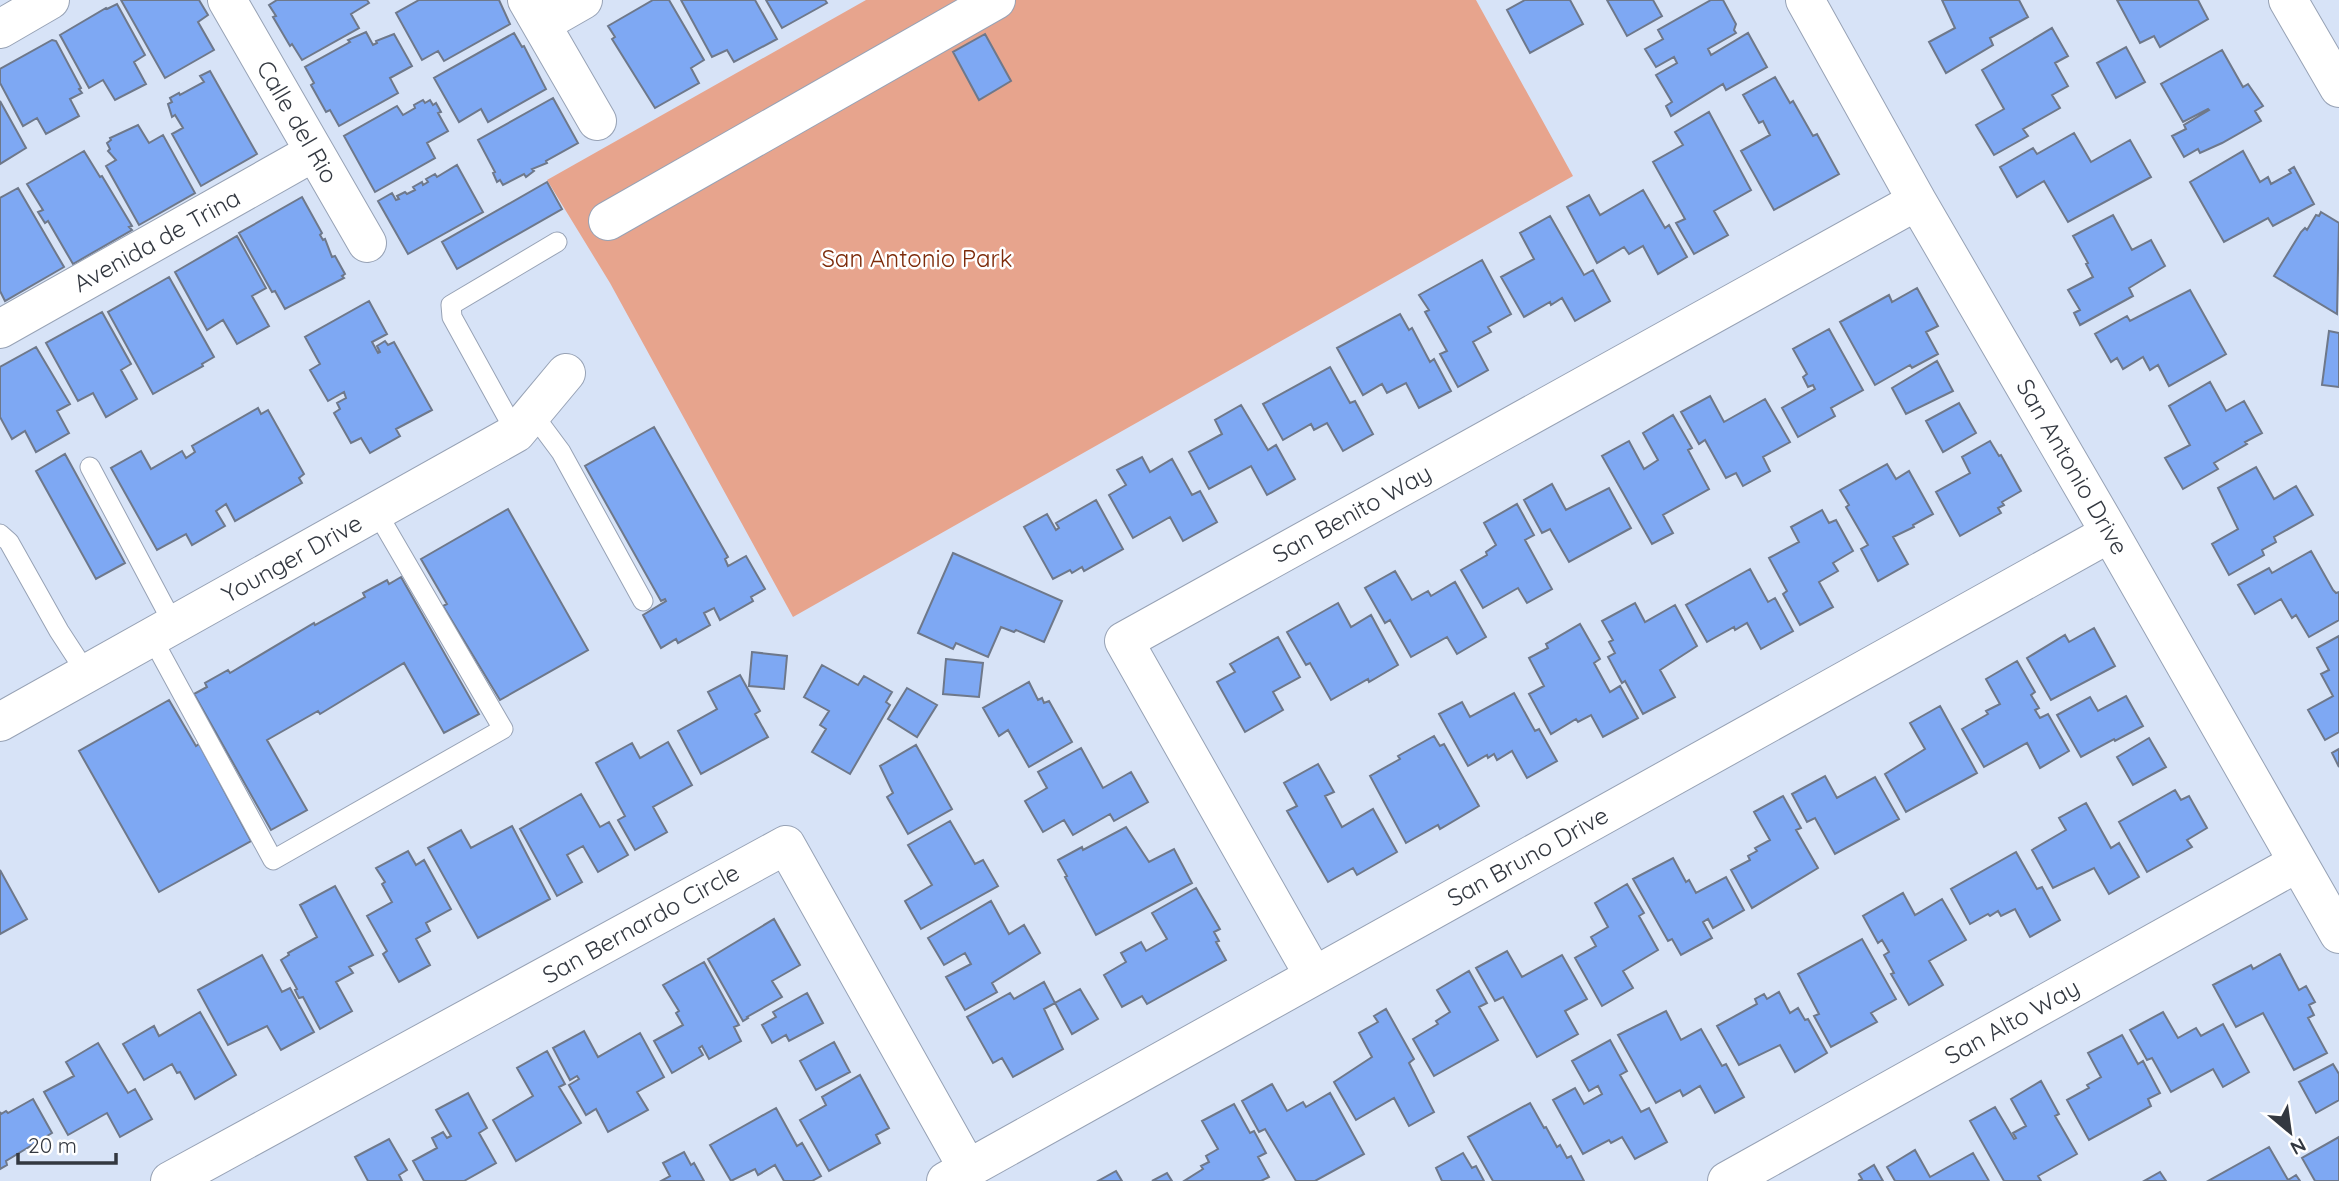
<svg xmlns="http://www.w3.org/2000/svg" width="2339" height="1181" font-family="Quicksand,sans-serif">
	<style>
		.green { fill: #e7a48d }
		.building { fill: #7ea8f3; stroke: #6e788a; stroke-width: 2 }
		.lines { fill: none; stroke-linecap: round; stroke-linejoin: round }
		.lane-casing { stroke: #97a2b5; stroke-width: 21 }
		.street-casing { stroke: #97a2b5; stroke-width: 40 }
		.lane { stroke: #fff; stroke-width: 19 }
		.street { stroke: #fff; stroke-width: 38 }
		.labels { text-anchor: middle; stroke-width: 5; stroke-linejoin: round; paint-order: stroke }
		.street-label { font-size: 24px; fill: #333840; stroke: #fff }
		.park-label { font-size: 24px; fill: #7c2b0a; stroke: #fff }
	</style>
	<rect width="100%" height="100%" fill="#d7e3f7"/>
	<path class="green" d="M866 0H1476L1573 176 793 617 610 283 547 180Z"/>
	<path class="building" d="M121 0H199L208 15 198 22 214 50 165 78Z
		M277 0H367L369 3 351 14 359 28 302 60 292 44 290 46 273 17 276 16 269 5Z
		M419 0H499L510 24 444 61 438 51 422 60 396 13Z
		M653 0H669L704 60 691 68 699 83 655 108 612 39 615 37 608 26Z
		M681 0H755L777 39 734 62 727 50 712 57Z
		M766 0H825L827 3 782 28Z
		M1525 0H1570L1583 24 1530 53 1507 10Z
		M1607 0H1653L1662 16 1627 36Z
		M1711 0H1723L1736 24 1734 30 1736 33 1708 49 1711 55 1748 33 1767 67 1726 90 1723 84 1671 116 1666 106 1672 102 1656 75 1677 63 1674 57 1656 67 1645 49 1663 39 1658 30Z
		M1942 0H2019L2028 17 1990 38 1993 45 1946 73 1929 42 1955 28Z
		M2117 0H2198L2208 19 2160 47 2154 36 2140 43Z
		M117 4 145 55 134 62 146 84 115 100 103 80 89 88 60 35 106 8 107 9Z
		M2052 28 2068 56 2055 63 2068 86 2052 95 2060 108 2023 129 2028 136 1994 155 1976 125 2004 109 1982 70Z
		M366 32 373 45 377 43 376 41 394 34 412 66 390 78 398 93 339 126 330 110 326 112 311 85 314 83 305 67 350 42 348 40Z
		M514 33 522 47 524 46 546 89 488 122 481 109 459 122 434 78Z
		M985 34 1011 81 979 100 953 52Z
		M52 40 56 41 81 88 79 89 82 93 70 99 79 116 46 134 37 118 23 126 0 83V69Z
		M2126 47 2145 82 2116 98 2097 63Z
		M2222 50 2243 87 2248 84 2263 106 2255 111 2261 121 2222 143 2200 153 2198 149 2184 157 2172 136 2186 129 2184 125 2209 110 2208 109 2183 122 2161 84Z
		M210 71 257 154 201 186 172 134 183 128 175 115 172 117 168 104 172 102 170 98 179 93 180 95 204 82 200 76Z
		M1775 77 1790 103 1793 101 1813 136 1817 134 1839 174 1774 210 1741 151 1770 135 1763 121 1759 123 1743 95Z
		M553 98 578 143 546 161 547 163 532 169 534 171 526 177 524 174 503 185 500 180 497 182 493 173 495 172 478 140Z
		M423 100 425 103 430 100 433 105 436 103 441 112 438 113 448 131 427 143 435 158 375 192 344 136 397 106 403 115 415 108 414 105Z
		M0 101 26 148 0 164Z
		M1709 112 1751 190 1714 211 1728 235 1694 254 1676 223 1685 219 1653 162 1683 145 1675 132Z
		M138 125 149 143 163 135 195 193 139 225 106 166 116 160 108 151 110 149 107 143 111 140 110 138Z
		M2074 133 2091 162 2130 140 2151 177 2068 222 2044 181 2017 197 2000 167 2033 148 2037 154Z
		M84 151 100 177 102 176 132 226 129 227 132 230 73 264 48 221 45 223 38 212 43 210 27 184Z
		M2243 151 2260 182 2268 177 2271 184 2291 173 2289 170 2294 167 2314 204 2273 226 2268 218 2224 242 2190 182Z
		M457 165 483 212 408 254 378 201 392 193 396 200 399 199 397 196 405 192 407 194 415 190 413 187 422 182 423 185 428 182 426 179 435 174 437 177Z
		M547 182 562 209 457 269 442 242Z
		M18 188 64 267 5 301 0 291V198Z
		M1643 190 1665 228 1669 225 1687 257 1658 274 1643 246 1629 254 1624 247 1597 263 1567 207 1589 195 1600 215Z
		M302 197 322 233 320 235 323 240 325 239 332 257 335 256 345 274 342 276 344 278 285 309 275 291 272 292 239 233Z
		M2321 212 2339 223 2337 314 2274 276 2301 232 2305 228 2307 230 2316 215 2319 216Z
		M2113 215 2132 250 2151 240 2165 266 2129 288 2133 296 2080 325 2074 313 2080 310 2068 290 2093 277 2086 264 2088 263 2073 236Z
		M1550 216 1584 275 1593 270 1610 301 1575 321 1562 298 1551 305 1550 302 1524 317 1501 277 1534 259 1520 233Z
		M237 236 266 288 252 296 269 326 237 344 223 320 207 330 175 272Z
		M1482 260 1511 314 1488 327 1491 332 1473 342 1488 370 1458 387 1440 354 1447 351 1425 312 1429 310 1419 295Z
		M169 277 214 357 202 364 203 366 153 394 108 312Z
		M1917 288 1938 326 1926 332 1938 354 1912 368 1910 365 1875 385 1840 322 1889 295 1892 302Z
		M2190 290 2226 354 2169 386 2158 365 2150 370 2143 357 2123 369 2117 358 2111 362 2095 334 2127 316 2130 321Z
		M369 301 387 334 372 342 378 353 380 352 377 346 385 341 388 345 394 342 432 410 396 429 400 436 370 453 361 438 351 443 334 413 340 409 337 403 346 398 344 392 328 401 310 370 320 364 305 337Z
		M102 312 131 364 121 370 137 399 106 417 93 393 78 401 46 343Z
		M1400 314 1409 330 1412 328 1430 362 1434 359 1451 391 1419 408 1406 383 1387 393 1382 384 1363 395 1337 348Z
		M1829 329 1863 390 1831 408 1835 416 1798 437 1782 408 1815 389 1813 385 1808 387 1803 377 1807 374 1793 349Z
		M2329 331 2339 333V387L2322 385Z
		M36 347 70 404 57 411 69 433 36 452 25 431 12 439 0 417V367Z
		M1937 361 1953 391 1906 414 1892 388Z
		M1330 367 1350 403 1355 401 1373 434 1343 451 1327 423 1314 430 1311 424 1283 440 1263 404Z
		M2210 382 2226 411 2244 401 2262 433 2245 442 2247 444 2214 463 2218 469 2183 489 2165 458 2190 445 2169 406Z
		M1710 396 1724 422 1765 399 1790 442 1763 457 1770 471 1743 486 1736 473 1726 478 1705 440 1699 444 1681 412Z
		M1959 403 1976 433 1943 452 1926 421Z
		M1241 405 1268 450 1276 445 1295 479 1267 495 1251 466 1209 489 1189 452 1222 434 1215 420Z
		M258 408 261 414 268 410 304 474 299 478 302 483 235 521 226 504 216 511 225 526 192 545 186 534 157 550 111 468 141 451 151 469 182 451 186 458 195 452 192 446Z
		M1673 415 1692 448 1688 450 1709 489 1663 515 1673 533 1652 544 1602 456 1629 441 1644 469 1658 460 1643 433Z
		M654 427 728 557 725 559 728 566 746 556 765 589 751 597 753 601 720 620 714 608 704 613 710 625 678 643 676 639 661 648 643 615 666 601 665 599 661 601 585 466Z
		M1990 441 1999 456 2001 455 2021 491 2002 502 2004 505 1998 508 2001 513 1960 536 1936 492 1970 473 1962 457Z
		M65 454 125 563 96 579 36 471Z
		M1142 457 1150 472 1172 459 1192 495 1200 491 1217 522 1183 541 1170 517 1133 538 1109 495 1126 485 1117 470Z
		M1887 464 1896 479 1909 471 1933 514 1913 525 1914 527 1893 537 1908 564 1878 581 1861 549 1868 545 1846 507 1849 505 1840 490Z
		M2256 467 2274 499 2296 486 2313 515 2274 537 2276 542 2262 550 2264 555 2229 575 2212 544 2238 529 2218 488Z
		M1552 484 1566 510 1609 488 1631 528 1569 562 1550 529 1542 533 1524 500Z
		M1096 500 1123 549 1084 571 1082 567 1072 573 1070 570 1053 579 1024 527 1047 514 1056 530 1059 528 1056 523Z
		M1517 504 1534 535 1525 540 1552 589 1527 603 1518 588 1483 608 1461 570 1487 555 1486 552 1496 545 1484 523Z
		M508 509 588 650 500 700 443 606 447 604 421 559Z
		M1822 510 1829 523 1836 520 1853 551 1833 563 1838 571 1819 582 1833 607 1800 625 1783 594 1787 591 1769 558 1799 542 1791 527Z
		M2311 551 2333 590 2336 593 2339 592V620L2309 637 2296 615 2292 618 2281 599 2255 614 2238 585 2269 568 2272 573Z
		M953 553 1062 601 1044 642 1016 630 1014 632 1001 627 988 657 956 643 953 649 918 633Z
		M1750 569 1768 602 1775 598 1793 631 1761 649 1747 623 1735 630 1734 627 1707 642 1686 605Z
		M1395 571 1412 600 1428 591 1431 596 1455 582 1486 637 1457 654 1447 637 1411 657 1390 620 1385 623 1365 588Z
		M401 577 479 714 444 733 404 663 320 714 318 711 267 740 307 810 271 830 194 694 207 687 205 683 228 670 230 673 314 623 315 625 365 597 363 593 387 580 389 584Z
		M1338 603 1351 627 1371 615 1398 665 1369 682 1368 679 1331 700 1310 663 1306 665 1287 632Z
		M1635 603 1645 622 1675 605 1697 646 1660 670 1675 697 1643 714 1625 681 1622 683 1608 657 1615 653 1609 642 1613 640 1602 621Z
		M1580 624 1600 659 1594 663 1610 692 1620 686 1638 718 1603 737 1591 715 1578 722 1576 719 1551 734 1529 694 1544 686 1529 658 1548 648 1546 644Z
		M2094 628 2115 666 2051 700 2027 658 2065 635 2069 642Z
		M2339 636V732L2325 740 2308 710 2333 696 2321 674 2329 670 2317 648Z
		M1278 637 1300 677 1273 692 1283 710 1245 732 1217 682 1235 672 1230 664Z
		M752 652 787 656 784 689 749 686Z
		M946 659 983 663 979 697 943 694Z
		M2017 661 2035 692 2031 695 2039 708 2035 710 2040 718 2048 714 2069 751 2040 768 2027 743 1984 767 1962 729 1988 714 1986 711 2000 704 1986 679Z
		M822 665 858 685 864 676 892 692 886 702 890 705 850 774 812 752 826 729 820 725 829 711 804 697Z
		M740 675 760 711 755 714 768 737 701 774 678 731 717 709 708 692Z
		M1029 682 1038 700 1042 698 1044 703 1049 701 1072 742 1029 767 1008 730 999 736 983 708Z
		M907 688 937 705 917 737 888 719Z
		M1514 693 1535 731 1539 729 1557 761 1527 778 1512 751 1497 760 1494 754 1488 758 1487 755 1468 766 1439 714 1462 702 1470 717Z
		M2126 696 2143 726 2115 741 2114 739 2081 757 2057 715 2090 697 2098 711Z
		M169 700 196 746 199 744 251 841 159 892 79 751Z
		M1940 706 1977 773 1906 812 1885 774 1925 749 1910 723Z
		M1434 736 1440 746 1444 744 1479 806 1440 829 1438 825 1406 843 1370 776 1400 759 1398 756Z
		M2149 738 2166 767 2133 785 2117 757Z
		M668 742 692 785 653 807 667 832 635 850 618 820 625 816 596 763 632 743 640 758Z
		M916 745 952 809 908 834 887 797 893 793 880 766Z
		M1081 748 1103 788 1131 772 1148 802 1114 821 1110 814 1073 835 1064 820 1043 832 1025 801 1047 788 1038 772Z
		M2339 749V767L2332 753Z
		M1318 764 1334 792 1325 796 1342 827 1373 809 1397 852 1357 875 1353 868 1328 882 1287 811 1297 806 1284 783Z
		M1825 776 1837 798 1875 777 1899 819 1835 854 1815 818 1807 822 1792 794Z
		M2175 790 2181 800 2189 796 2207 828 2187 840 2192 847 2147 872 2119 822Z
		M581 794 600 827 609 822 628 855 598 872 583 846 567 855 582 882 557 896 520 829Z
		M1783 796 1801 828 1796 830 1818 868 1752 908 1731 870 1750 860 1748 856 1757 851 1755 848 1770 840 1754 812Z
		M2086 803 2111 848 2119 843 2139 877 2109 894 2094 868 2053 888 2032 850 2066 830 2059 818Z
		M950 821 975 864 983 860 998 886 921 929 905 901 932 885 908 845Z
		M512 826 550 899 478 938 428 848 461 830 471 848Z
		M1126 827 1149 862 1174 849 1192 883 1096 935 1065 877 1067 876 1058 860 1082 847 1083 850Z
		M408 851 416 865 424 860 451 909 426 923 430 931 416 939 430 965 399 982 383 954 387 951 367 916 392 902 382 884 385 882 376 868Z
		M2016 852 2037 889 2042 887 2060 920 2030 937 2015 909 2001 916 1998 911 1990 916 1988 914 1970 924 1951 889Z
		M1673 858 1686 882 1689 880 1696 893 1726 877 1744 910 1713 928 1708 919 1703 922 1712 938 1681 955 1672 939 1668 941 1633 879Z
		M0 870 27 919 0 934Z
		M1627 884 1644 913 1639 916 1658 950 1623 971 1633 988 1602 1006 1575 958 1596 946 1591 937 1608 927 1595 903Z
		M335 886 373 955 349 967 353 973 336 982 352 1011 320 1029 303 997 299 998 295 990 297 989 281 960 289 955 288 953 317 937 300 905Z
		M1196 888 1220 929 1214 932 1219 941 1216 942 1226 960 1147 1004 1142 996 1122 1007 1104 975 1126 962 1121 953 1141 942 1146 951 1167 939 1152 913Z
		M1903 893 1915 915 1942 899 1966 940 1929 961 1943 985 1909 1005 1891 974 1894 973 1884 955 1889 952 1882 940 1878 943 1863 916Z
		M991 901 1009 934 1024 925 1040 953 992 983 997 992 965 1010 946 977 971 964 965 953 944 965 928 938Z
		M774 919 800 965 772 981 782 997 747 1017 748 1018 743 1021 708 959Z
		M1862 939 1896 999 1871 1013 1877 1022 1831 1047 1814 1016 1819 1014 1798 974Z
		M1507 951 1522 977 1562 955 1587 999 1565 1011 1578 1034 1537 1057 1503 997 1495 1001 1476 968Z
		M2280 954 2299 990 2306 986 2315 1002 2309 1005 2314 1015 2308 1018 2327 1053 2294 1070 2263 1013 2236 1027 2213 985 2251 965 2253 969Z
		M262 955 282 992 290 988 314 1032 281 1050 267 1026 228 1045 198 990Z
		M704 962 739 1025 734 1027 741 1041 709 1059 702 1046 699 1048 703 1055 672 1073 654 1041 683 1025 676 1013 679 1011 663 985Z
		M1469 971 1487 1003 1479 1007 1498 1040 1434 1076 1413 1039 1438 1024 1436 1021 1450 1012 1437 990Z
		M1044 982 1055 1003 1044 1009 1063 1049 1013 1077 1002 1058 993 1063 967 1017 1010 993 1014 999Z
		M1080 989 1098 1019 1072 1034 1055 1003Z
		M1779 992 1790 1013 1798 1008 1805 1020 1808 1019 1827 1053 1795 1072 1780 1045 1739 1065 1717 1026 1757 1004 1755 999 1764 994 1767 999Z
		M807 993 823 1023 789 1041 786 1035 772 1043 762 1025 776 1017 773 1012Z
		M1386 1009 1414 1059 1409 1063 1434 1112 1409 1126 1394 1098 1356 1120 1334 1082 1372 1057 1359 1033 1378 1022 1374 1016Z
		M1666 1011 1681 1040 1701 1029 1722 1066 1726 1064 1744 1097 1715 1113 1700 1086 1683 1096 1680 1090 1656 1103 1618 1035Z
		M200 1012 236 1075 195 1099 180 1072 177 1073 172 1064 144 1080 123 1044 154 1026 159 1036Z
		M2163 1012 2178 1038 2196 1028 2201 1036 2223 1024 2249 1072 2223 1087 2213 1069 2171 1092 2152 1058 2147 1060 2130 1030Z
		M584 1031 598 1057 640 1033 664 1077 637 1092 648 1110 608 1132 596 1109 586 1115 569 1085 579 1079 577 1076 570 1080 553 1048Z
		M2122 1035 2138 1064 2143 1061 2160 1093 2148 1099 2151 1106 2089 1140 2067 1100 2089 1088 2087 1085 2101 1077 2088 1053Z
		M1610 1040 1627 1071 1620 1075 1641 1112 1649 1108 1667 1142 1635 1159 1622 1137 1611 1143 1609 1140 1583 1154 1553 1100 1575 1088 1584 1104 1602 1094 1598 1086 1589 1091 1572 1061Z
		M834 1042 850 1072 816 1090 800 1061Z
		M98 1043 128 1093 135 1089 152 1119 120 1137 107 1113 68 1135 44 1092 74 1076 66 1062Z
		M547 1051 565 1084 559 1087 581 1123 516 1161 493 1120 533 1096 517 1068Z
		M2333 1064 2339 1074V1100L2316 1113 2299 1082Z
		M860 1075 889 1128 876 1135 880 1143 829 1171 800 1120 826 1105 822 1097Z
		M2041 1081 2059 1114 2055 1116 2077 1154 2038 1176 2041 1181H2004L1970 1121 1995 1107 2014 1139 2016 1138 2013 1133 2026 1126 2011 1099Z
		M1272 1084 1287 1111 1303 1102 1306 1107 1330 1093 1364 1154 1315 1181H1296L1265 1129 1259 1132 1242 1101Z
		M468 1093 487 1128 479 1133 496 1163 464 1181H424L413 1161 437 1148 432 1138 443 1132 447 1138 451 1136 436 1110Z
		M33 1099 52 1133 6 1161 7 1165 0 1169V1112L1 1114 6 1111 8 1113Z
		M1530 1103 1544 1128 1546 1127 1557 1147 1560 1145 1567 1158 1571 1156 1584 1181H1493L1468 1137Z
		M1234 1104 1250 1133 1254 1131 1266 1153 1258 1157 1269 1177 1261 1181H1184L1203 1169 1201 1166 1209 1162 1206 1156 1218 1149 1202 1121Z
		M776 1108 797 1146 802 1143 821 1176 812 1181H784L775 1165 758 1175 755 1169 731 1181 710 1145Z
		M2339 1137V1181H2315L2302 1158Z
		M389 1139 407 1170 399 1175 402 1181H368L355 1157Z
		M2269 1147 2288 1180 2296 1175 2300 1181H2208Z
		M1915 1150 1930 1177 1973 1153 1989 1181H1895L1887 1167Z
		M684 1152 691 1165 694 1163 704 1181H661L670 1176 663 1163Z
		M1463 1153 1472 1168 1476 1166 1484 1181H1442L1436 1168Z
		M1874 1165 1883 1181H1858L1862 1179 1859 1174Z
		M1116 1171 1122 1181H1098Z
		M2160 1172 2166 1181H2144Z
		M1167 1173 1172 1181H1152Z"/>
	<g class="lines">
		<defs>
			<path id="lane" d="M532 413 561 452 643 601
				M516 433 452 317 451 305 557 242
				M90 467 174 625
				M0 534 9 542 59 631 87 674
				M152 638 273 860 503 729 376 511"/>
			<path id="street" d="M227 0 367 243
				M527 0 597 121
				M1805 0 1917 201 2110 533 2339 934
				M2288 0 2339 88
				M541 24 583 0
				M0 29 50 0
				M608 221 996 0
				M0 329 314 152
				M0 722 516 433 566 373
				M1314 976 1124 641 1917 201
				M170 1181 786 845 968 1169
				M946 1181 2110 533
				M1727 1181 2297 863"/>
		</defs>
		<use href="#lane" class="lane-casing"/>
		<use href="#street" class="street-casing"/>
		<use href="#lane" class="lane"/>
		<use href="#street" class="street"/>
	</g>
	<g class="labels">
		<g class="street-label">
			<text transform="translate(297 122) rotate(60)" y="8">Calle del Rio</text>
			<text transform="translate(157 241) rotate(-29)" y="8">Avenida de Trina</text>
			<text transform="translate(2072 467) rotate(60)" y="8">San Antonio Drive</text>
			<text transform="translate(1352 514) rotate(-29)" y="8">San Benito Way</text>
			<text transform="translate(292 559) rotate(-29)" y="8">Younger Drive</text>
			<text transform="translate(1528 857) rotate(-29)" y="8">San Bruno Drive</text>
			<text transform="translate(641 924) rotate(-29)" y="8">San Bernardo Circle</text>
			<text transform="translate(2012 1022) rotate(-29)" y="8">San Alto Way</text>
		</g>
		<g class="park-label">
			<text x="917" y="267">San Antonio Park</text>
		</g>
	</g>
	<g transform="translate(2290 1132) rotate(151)" stroke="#ffffff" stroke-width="5" paint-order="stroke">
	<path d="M0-5L12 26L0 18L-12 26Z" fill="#333840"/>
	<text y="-10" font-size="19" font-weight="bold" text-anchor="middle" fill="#333840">N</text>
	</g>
	<path d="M18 1153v10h98v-10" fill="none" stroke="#333840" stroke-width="3.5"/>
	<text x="28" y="1153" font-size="21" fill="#333840" stroke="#ffffff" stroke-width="5" paint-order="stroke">20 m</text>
</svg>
